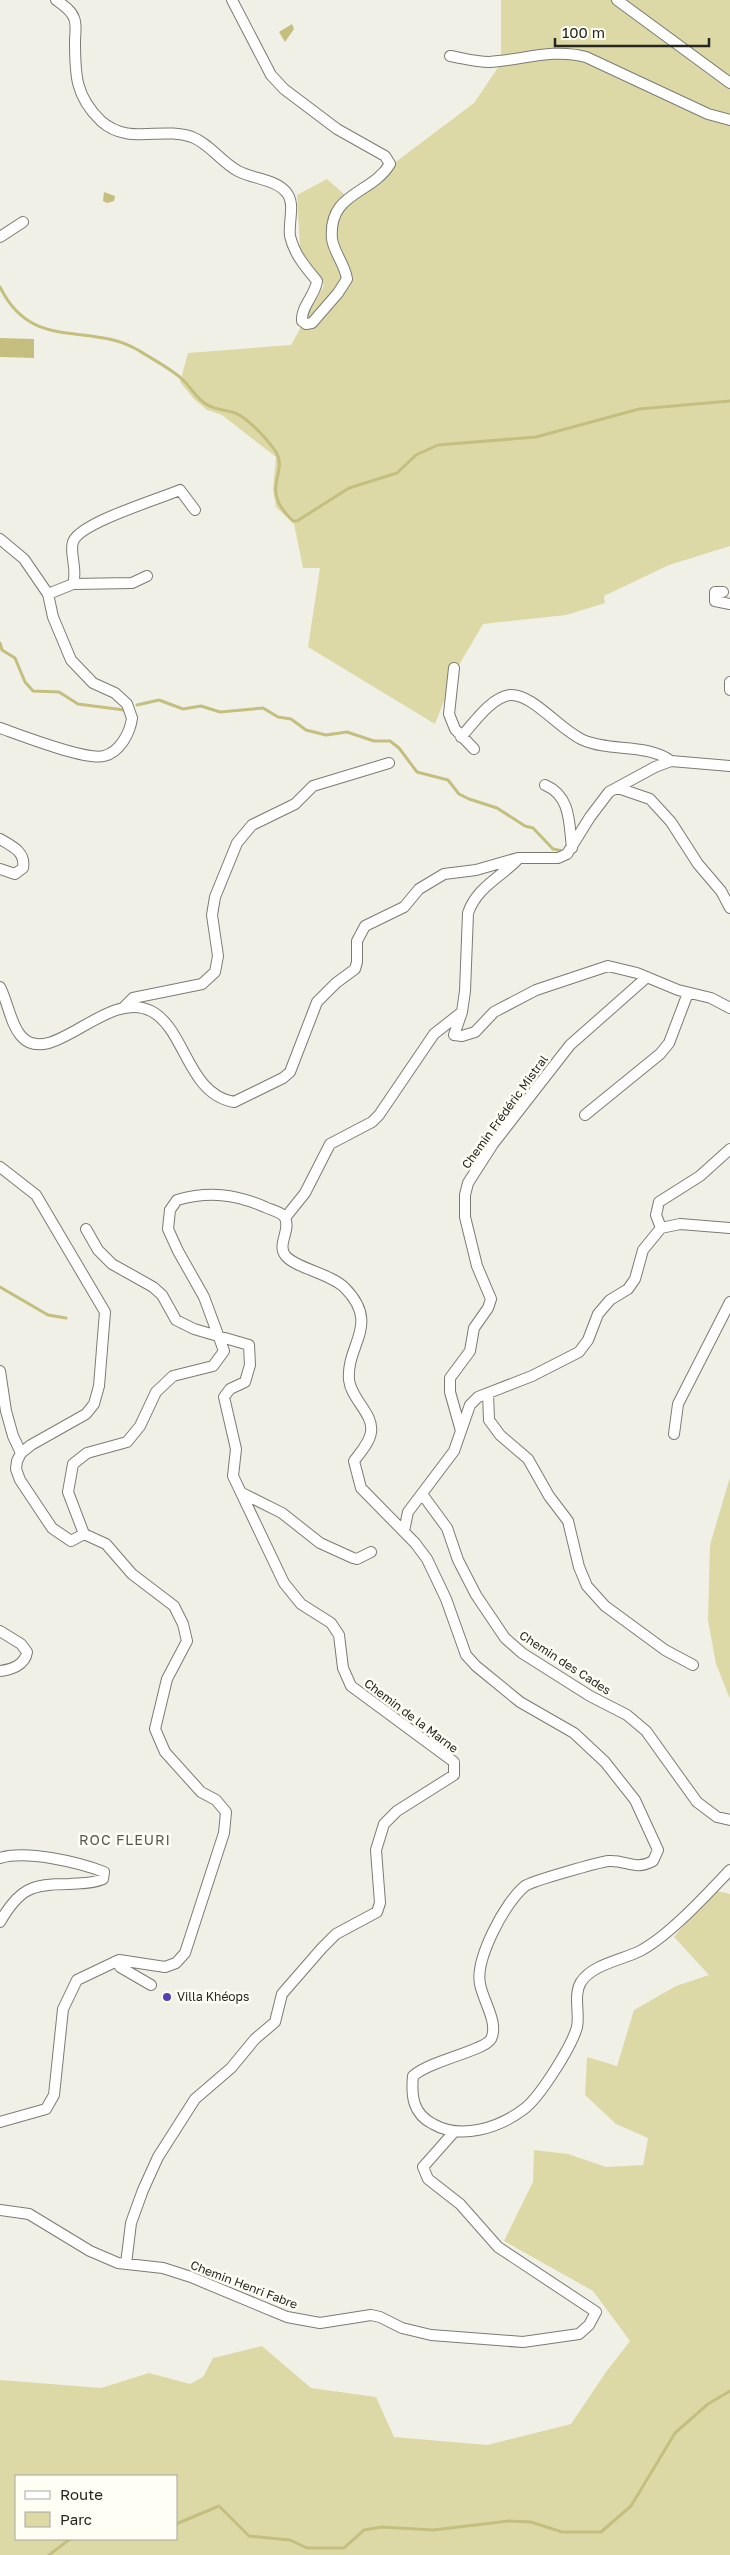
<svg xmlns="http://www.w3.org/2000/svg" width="730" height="2555" font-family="'Golos Text',sans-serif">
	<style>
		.green { fill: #dcd9a7; fill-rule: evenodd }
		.water { fill: #c4bf7f }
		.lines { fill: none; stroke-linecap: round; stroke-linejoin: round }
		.stream { stroke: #c4bf7f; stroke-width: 3 }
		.minor-casing { stroke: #7c7b73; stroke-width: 12 }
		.minor { stroke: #fff; stroke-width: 10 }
		.poi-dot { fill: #5440b7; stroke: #fefef4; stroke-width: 2 }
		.labels { text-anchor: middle; stroke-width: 5; stroke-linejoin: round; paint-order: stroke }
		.street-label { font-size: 12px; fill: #252521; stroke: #fefef4 }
		.poi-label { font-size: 12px; fill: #252521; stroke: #fefef4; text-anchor: start }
		.neighbourhood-label { font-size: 14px; letter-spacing: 1px; fill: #585850; stroke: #fefef4 }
	</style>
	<rect width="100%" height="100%" fill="#f1f0e7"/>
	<path class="green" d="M501 0H730V546L669 565 604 596 605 603 566 615 483 624 456 670 435 724 308 647 320 568H303L294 524 276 507 273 489 276 457 222 415 207 410 194 399 180 382 188 353 291 345 324 285 300 248 297 195 327 179 345 195 389 167 474 103 501 63Z
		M730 1477V1699L716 1664 708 1620 710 1545Z
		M713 1890 730 1894V2555H0V2380L101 2388 149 2373 190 2384 203 2377 213 2358 262 2346 311 2388 376 2397 394 2437 487 2445 571 2424 606 2372 630 2341 593 2291 504 2241 533 2182 534 2150 568 2154 606 2167 643 2165 648 2138 616 2124 585 2095 587 2057 617 2066 634 2010 676 1986 709 1975 674 1937ZM16 2476H176V2539H16Z"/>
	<path class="water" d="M292 24 294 29 285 42 279 32Z
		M104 192 115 196 114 201 107 203 103 201Z
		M0 338 34 339V358L0 357Z"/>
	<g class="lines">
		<path class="stream" d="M0 287C32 353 88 321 138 350 152 359 170 368 182 379 191 387 196 398 206 404 215 410 226 410 235 413 248 418 268 440 276 452 289 474 258 488 293 521H297L349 488 397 473 416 455 438 445 536 437 639 409 730 401
			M0 643 2 650 15 658 25 682 33 691 59 692 78 704 124 710
			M137 705 159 700 183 709 201 706 220 712 263 708 278 717 291 719 306 730 326 735 347 732 374 741H390L399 748 417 772 448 780 459 794 469 799 497 808 525 826 533 828 553 849 563 851
			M0 1287 48 1315 66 1318
			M176 2524 219 2506 249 2536 290 2540 307 2548H344L364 2530 382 2527 433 2530 509 2521 531 2522 562 2532H601L631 2506 675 2433 708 2404 730 2391
			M49 2555 70 2539"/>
		<defs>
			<path id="minor" d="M56 0C63 5 71 10 74 18 77 25 75 34 75 41 75 74 75 96 101 121 129 146 161 126 192 137 210 144 221 162 238 171 253 179 275 179 286 192 296 203 288 222 290 236 294 254 306 268 317 281 315 296 301 306 302 321L306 324 312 323 338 293 347 279C345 264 334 253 332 239 328 192 371 195 390 164L385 156 337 129 284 89 271 75 232 0
				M617 0 730 83
				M450 56C462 58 476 62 489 62 523 60 552 48 586 57L708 114 730 120
				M0 237 23 222
				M0 539 24 559 48 594 53 617 71 660 93 683 115 693 127 704 132 718C130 733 120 752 104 756 86 761 20 735 0 728
				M73 584 132 583 147 576
				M723 592H715V601L730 604
				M48 594 73 584C78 569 69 553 73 542 79 523 159 499 180 490L195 510
				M454 668 449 714 455 729 474 749
				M730 682V690
				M461 737C474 723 490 698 510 695 532 693 560 730 583 740 610 752 646 743 671 761
				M545 785C571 796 569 823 572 848
				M618 788 650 799 671 822 698 864 721 891 730 908
				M0 839C12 846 26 852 23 868L15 874 0 869
				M0 987C8 1002 10 1023 21 1036 51 1070 107 988 151 1011 186 1029 187 1094 234 1102L283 1078 290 1072 317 1002 336 983 355 969 357 962V941L365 926 404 907 419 889 444 874 476 870 518 858H558L567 854 590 817 609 792 655 767 671 761 730 766
				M124 1007 133 998 202 984 215 972 218 956 212 915 215 897 237 843 252 825 295 804 313 786 389 763
				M462 1012 454 1035 462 1036 475 1032 494 1012 536 990 608 966 637 973 678 990 711 998 730 1008
				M585 1115 660 1054 669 1043 688 993
				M0 1167 36 1195 105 1312 99 1386 94 1404 86 1414 31 1445 21 1453 17 1461 16 1469 20 1480 52 1528 71 1541 84 1534 68 1492 73 1464 87 1453 127 1442 140 1426 156 1392 173 1376 213 1366 224 1351 204 1297 178 1251 168 1229 170 1210 177 1200C209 1191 235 1194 265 1207 271 1210 282 1212 285 1218 291 1230 277 1244 285 1255 294 1268 330 1273 345 1288 381 1325 346 1344 349 1380 351 1399 374 1414 371 1432 370 1442 360 1453 354 1461L361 1488 415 1543 427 1559 446 1599 466 1655 476 1666 520 1702 574 1733 605 1762 635 1800 658 1850 653 1861C635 1871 627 1860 609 1861 599 1862 532 1881 525 1886 505 1902 475 1959 480 1984 483 2001 499 2023 491 2039 484 2051 431 2060 413 2076 411 2096 413 2114 433 2124 461 2140 499 2128 524 2109 540 2097 572 2046 577 2027 580 2013 573 1995 581 1982 593 1964 622 1960 640 1951 669 1936 707 1894 730 1870
				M285 1218 305 1193 330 1144 372 1122 379 1115 434 1034 462 1012 465 991 468 913C477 887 500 878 518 859
				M661 1228 656 1215 659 1202 700 1176 730 1149
				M86 1229 98 1250 112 1264 153 1287 162 1295 176 1320 194 1329 249 1345 250 1365 245 1382 230 1389 224 1397 236 1449 233 1476 284 1583 301 1604 331 1623 339 1635 343 1668 351 1686 454 1762V1775L397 1811 384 1824 376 1850 380 1903 377 1912 336 1934 322 1948 282 1994 275 2022 255 2039 231 2068 195 2099 158 2157 143 2190 131 2223 126 2264
				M0 1371 6 1411 13 1436 21 1453
				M488 1393 489 1420 500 1435 528 1459 549 1496 568 1521 579 1567 587 1586 605 1606 665 1650 693 1665
				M461 1431 450 1392V1378L470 1351 474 1328 488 1308 491 1299 477 1266 465 1217V1195L468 1183 493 1144 570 1045 647 977
				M674 1434 678 1404 730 1302
				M242 1493 282 1513 320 1543 353 1558 357 1559 371 1552
				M422 1494 447 1528 458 1560 476 1595 505 1638 522 1653 590 1696 627 1715 646 1731 697 1802 717 1817 730 1820
				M404 1531 408 1512 454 1451 470 1405 478 1397 532 1376 579 1352 588 1340 598 1314 610 1300 628 1289 635 1279 643 1250 661 1228 680 1224 730 1228
				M0 1631 21 1644 27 1652C25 1665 11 1670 0 1671
				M0 1858C27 1850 78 1862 104 1872L103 1879C92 1884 81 1883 69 1884 31 1884 19 1889 0 1922
				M119 1960 120 1967 151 1985
				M0 2122 46 2109 54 2095 63 2009 77 1980 119 1960 165 1967 176 1963 185 1953 224 1833 226 1812 216 1800 201 1792 165 1752 155 1729 167 1679 187 1641 183 1624 174 1606 132 1574 106 1544 84 1534
				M0 2210 29 2214 90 2251 118 2263 163 2268 191 2277 287 2317 320 2323 371 2315 380 2317 402 2328 431 2335 523 2342 579 2334 589 2325 596 2312 498 2247 460 2204 428 2179 423 2167 454 2132"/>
		</defs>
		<use href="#minor" class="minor-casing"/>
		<use href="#minor" class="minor"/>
	</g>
	<circle class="poi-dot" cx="167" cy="1997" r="5"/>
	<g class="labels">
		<g class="street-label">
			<text transform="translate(505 1112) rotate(-54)" y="4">Chemin Frédéric Mistral</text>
			<text transform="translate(565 1663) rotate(33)" y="4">Chemin des Cades</text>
			<text transform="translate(411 1716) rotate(37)" y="4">Chemin de la Marne</text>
			<text transform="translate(244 2285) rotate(21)" y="4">Chemin Henri Fabre</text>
		</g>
		<g class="poi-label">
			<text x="177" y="2001">Villa Khéops</text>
		</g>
		<g class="neighbourhood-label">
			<text x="125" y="1845">ROC FLEURI</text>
		</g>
	</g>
	<rect x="15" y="2475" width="162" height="65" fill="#fefef4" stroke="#a7a7a0"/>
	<rect x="25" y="2491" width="25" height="8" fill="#ffffff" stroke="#a7a7a0"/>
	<text x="60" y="2500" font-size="15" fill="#252521">Route</text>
	<rect x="25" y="2512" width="25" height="15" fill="#dcd9a7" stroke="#a7a7a0"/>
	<text x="60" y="2525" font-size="15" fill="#252521">Parc</text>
	<path d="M555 38v8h154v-8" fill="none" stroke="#252521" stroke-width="2.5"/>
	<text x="562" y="38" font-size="15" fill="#252521" stroke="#fefef4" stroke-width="4" paint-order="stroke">100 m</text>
</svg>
